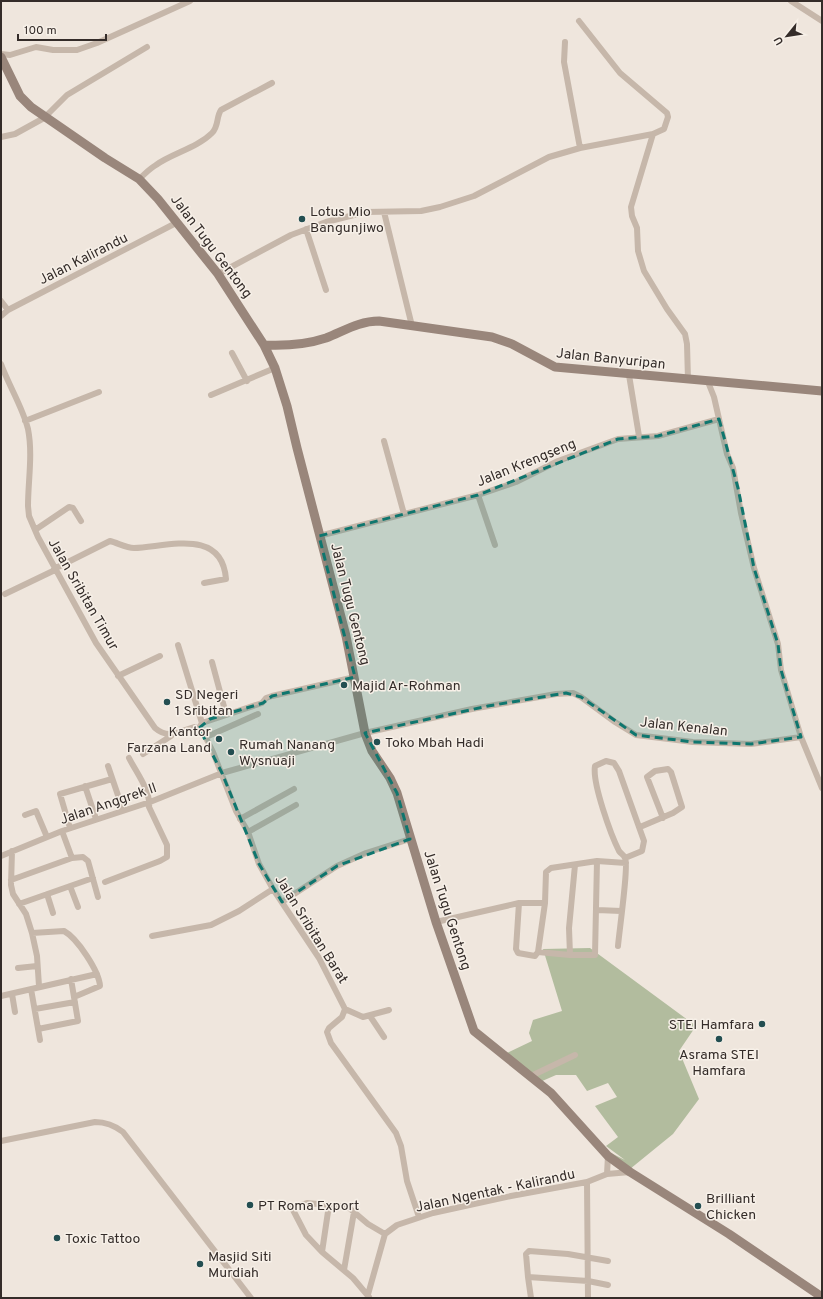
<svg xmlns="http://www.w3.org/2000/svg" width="823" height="1299" font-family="Overpass,sans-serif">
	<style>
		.green { fill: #b2bc9e }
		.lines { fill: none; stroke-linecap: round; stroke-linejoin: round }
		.street { stroke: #c6b7aa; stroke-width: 6 }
		.secondary { stroke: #99867b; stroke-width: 9 }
		.marked { fill: #0f766e; fill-opacity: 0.2; stroke: #0f766e; stroke-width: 3; stroke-dasharray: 8 5; stroke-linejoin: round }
		.poi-dot { fill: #234e51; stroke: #f7f0e8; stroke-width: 1.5 }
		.labels { text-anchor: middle; stroke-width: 3; stroke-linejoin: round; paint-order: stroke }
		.poi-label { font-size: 14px; fill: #342c29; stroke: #f7f0e8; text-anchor: start }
		.street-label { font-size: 14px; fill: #342c29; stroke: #f7f0e8 }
	</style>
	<rect width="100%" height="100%" fill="#efe6dd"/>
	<path class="green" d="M590 948 696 1026 679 1051 699 1099 673 1134 630 1169 609 1152 625 1160 606 1146 618 1137 595 1106 617 1097 608 1083 587 1091 576 1075H556L540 1082 505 1054 532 1041 529 1033 533 1020 562 1011 543 949Z"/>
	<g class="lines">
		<path class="street" d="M791 1 822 21
			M565 42 564 62 580 148
			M1 54 10 55 36 47 53 50H77L97 43 190 1
			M653 134 631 207 632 216 637 228 638 251 644 271 667 309 685 334 687 344 688 380
			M1 137 15 134 44 118 67 95 147 47
			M139 179C145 174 149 169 156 165 173 153 197 148 212 133 219 126 216 117 221 110L272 83
			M384 212 412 326
			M306 229 326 290
			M218 274 291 235 326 222 366 212 421 211 440 207 474 196 549 157 580 148 653 134 664 129 668 117 667 113 620 73 579 21
			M1 301 8 310
			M1 316 8 310 176 223
			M232 353 247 381
			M1 364C9 386 23 408 28 429 33 454 28 481 28 506L29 516 38 537 96 643 155 728C169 740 179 731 195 727L203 732 213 752 236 811 248 832 259 864 273 889 319 958 345 1009 342 1017 329 1028 327 1032 331 1043 396 1133 401 1146 407 1181 419 1217
			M629 375 639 436
			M708 382 714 397 727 454 733 468 741 513 754 568 778 644 781 670 801 737 822 788
			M211 395 275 368
			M25 421 99 392
			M384 441 404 514
			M478 495 495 545
			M35 530 69 507 73 508 81 521
			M319 536 478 495 516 482 558 461 618 439 658 436 719 419
			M54 569 110 541C118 543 126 548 134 548 166 547 222 527 226 579L204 583
			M5 594 55 570
			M178 645 202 723
			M212 662 226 714
			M118 676 160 656
			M199 728 202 723 262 703 266 698 272 696 355 677
			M206 737 258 714
			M143 754 171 736
			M108 766 123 810
			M85 786 96 819
			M25 815 36 811 47 837
			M240 819 294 789
			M640 827 673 813 682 807 671 772 668 769 655 771 647 777 663 818
			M70 828 60 794 112 779
			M62 831 72 858
			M248 832 296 805
			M12 851 11 885 13 894 26 914 32 933 37 956 39 986
			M1 856 62 831 150 802 222 773 365 733 472 709 556 694 573 693 581 697 615 722 636 735 693 742 751 744 801 737
			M11 880 72 858 83 857 88 861 98 897
			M105 882 160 861 167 857V845L149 807C151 791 136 772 129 758
			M70 886 78 907
			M47 894 53 913
			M282 902 337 866 366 853 410 839
			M519 903 516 949 518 953 535 956 538 952 570 955H595L597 861
			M19 904 93 878
			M597 910 621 911
			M436 922 519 903H545L546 872 551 868 597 861 626 863
			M32 933 64 931C77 938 99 971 100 986L74 997
			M152 936 211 925 239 911 273 889
			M618 946C619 933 629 864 625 858 624 855 621 854 619 851 611 835 592 783 595 766L606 761 614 763 619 771 644 841 642 851 625 858
			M538 952 545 903
			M570 955 569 928 575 865
			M18 968 37 966
			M31 989 40 1040
			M12 994 15 1012
			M1 996 97 974
			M35 1009 75 1002
			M345 1009 363 1017 389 1010
			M370 1016 384 1037
			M38 1029 78 1021 71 979
			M531 1076 575 1055
			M1 1141 95 1122C106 1122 114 1125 123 1132L251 1298
			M607 1174 608 1156
			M587 1182 588 1298
			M322 1252 306 1235 292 1208 307 1203 329 1205
			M608 1261 568 1254 529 1251 526 1254 528 1277 588 1281 608 1285
			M344 1270 354 1212
			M528 1277 531 1298
			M369 1297 353 1278 322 1252 329 1205 348 1207 368 1224 385 1234
			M367 1298 385 1234 397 1225 433 1213 511 1196 587 1182 607 1174 630 1172"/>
		<path class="secondary" d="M1 57 20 96 31 107 105 158 139 179 158 199 218 274 264 345 275 368 287 406 297 448 346 636 365 733 372 751 390 778 397 793 436 922 474 1031 551 1093 608 1156 630 1172 729 1234 822 1297
			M264 345C285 346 305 345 326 338 344 331 359 321 379 321L492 337 512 344 555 367 822 391"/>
	</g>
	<path class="marked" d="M719 419 738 488 754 568 778 644 781 670 801 737 751 744 693 742 636 735 581 697 566 693 488 706 365 733 397 793 410 839 337 866 282 902 259 864 222 773 199 728 210 719 263 703 272 696 355 677 319 536 478 495 618 439 658 436Z"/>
	<g class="poi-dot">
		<circle cx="302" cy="219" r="4"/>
		<circle cx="344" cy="685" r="4"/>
		<circle cx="167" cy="702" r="4"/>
		<circle cx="219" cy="739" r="4"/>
		<circle cx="377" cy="742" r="4"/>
		<circle cx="231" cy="752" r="4"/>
		<circle cx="762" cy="1024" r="4"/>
		<circle cx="719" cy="1039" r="4"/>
		<circle cx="250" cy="1205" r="4"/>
		<circle cx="698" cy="1206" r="4"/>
		<circle cx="57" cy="1238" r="4"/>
		<circle cx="200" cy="1264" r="4"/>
	</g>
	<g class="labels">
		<g class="poi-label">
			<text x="310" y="216">Lotus Mio<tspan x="310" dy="16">Bangunjiwo</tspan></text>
			<text x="352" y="690">Majid Ar-Rohman</text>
			<text x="175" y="699">SD Negeri<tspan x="175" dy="16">1 Sribitan</tspan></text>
			<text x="211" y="736" text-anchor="end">Kantor<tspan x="211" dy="16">Farzana Land</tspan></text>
			<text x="385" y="747">Toko Mbah Hadi</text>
			<text x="239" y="749">Rumah Nanang<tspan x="239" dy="16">Wysnuaji</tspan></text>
			<text x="754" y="1029" text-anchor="end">STEI Hamfara</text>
			<text x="719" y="1059" text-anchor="middle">Asrama STEI<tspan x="719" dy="16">Hamfara</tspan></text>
			<text x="706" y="1203">Brilliant<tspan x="706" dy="16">Chicken</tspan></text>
			<text x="258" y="1210">PT Roma Export</text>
			<text x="65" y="1243">Toxic Tattoo</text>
			<text x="208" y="1261">Masjid Siti<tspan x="208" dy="16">Murdiah</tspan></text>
		</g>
		<g class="street-label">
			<text transform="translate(212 246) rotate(53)" y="5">Jalan Tugu Gentong</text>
			<text transform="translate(83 258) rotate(-27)" y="5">Jalan Kalirandu</text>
			<text transform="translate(611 358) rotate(6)" y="5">Jalan Banyuripan</text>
			<text transform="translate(526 462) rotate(-22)" y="5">Jalan Krengseng</text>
			<text transform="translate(84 594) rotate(60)" y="5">Jalan Sribitan Timur</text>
			<text transform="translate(351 604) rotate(76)" y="5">Jalan Tugu Gentong</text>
			<text transform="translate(684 726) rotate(6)" y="5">Jalan Kenalan</text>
			<text transform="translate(108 803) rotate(-19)" y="5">Jalan Anggrek II</text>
			<text transform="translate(448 910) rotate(72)" y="5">Jalan Tugu Gentong</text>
			<text transform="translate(312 929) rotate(58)" y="5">Jalan Sribitan Barat</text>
			<text transform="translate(495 1190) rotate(-12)" y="5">Jalan Ngentak - Kalirandu</text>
		</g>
	</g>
	<rect width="823" height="1299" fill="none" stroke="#342c29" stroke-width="4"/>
	<g transform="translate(787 36) rotate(240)" stroke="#f7f0e8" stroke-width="3" paint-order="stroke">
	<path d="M0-3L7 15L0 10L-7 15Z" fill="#342c29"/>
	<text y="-6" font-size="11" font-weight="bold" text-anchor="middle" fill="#342c29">U</text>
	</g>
	<path d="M18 34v6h88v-6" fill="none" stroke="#342c29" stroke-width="2"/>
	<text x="24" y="34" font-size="12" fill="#342c29" stroke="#f7f0e8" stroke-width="3" paint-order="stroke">100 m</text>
</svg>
